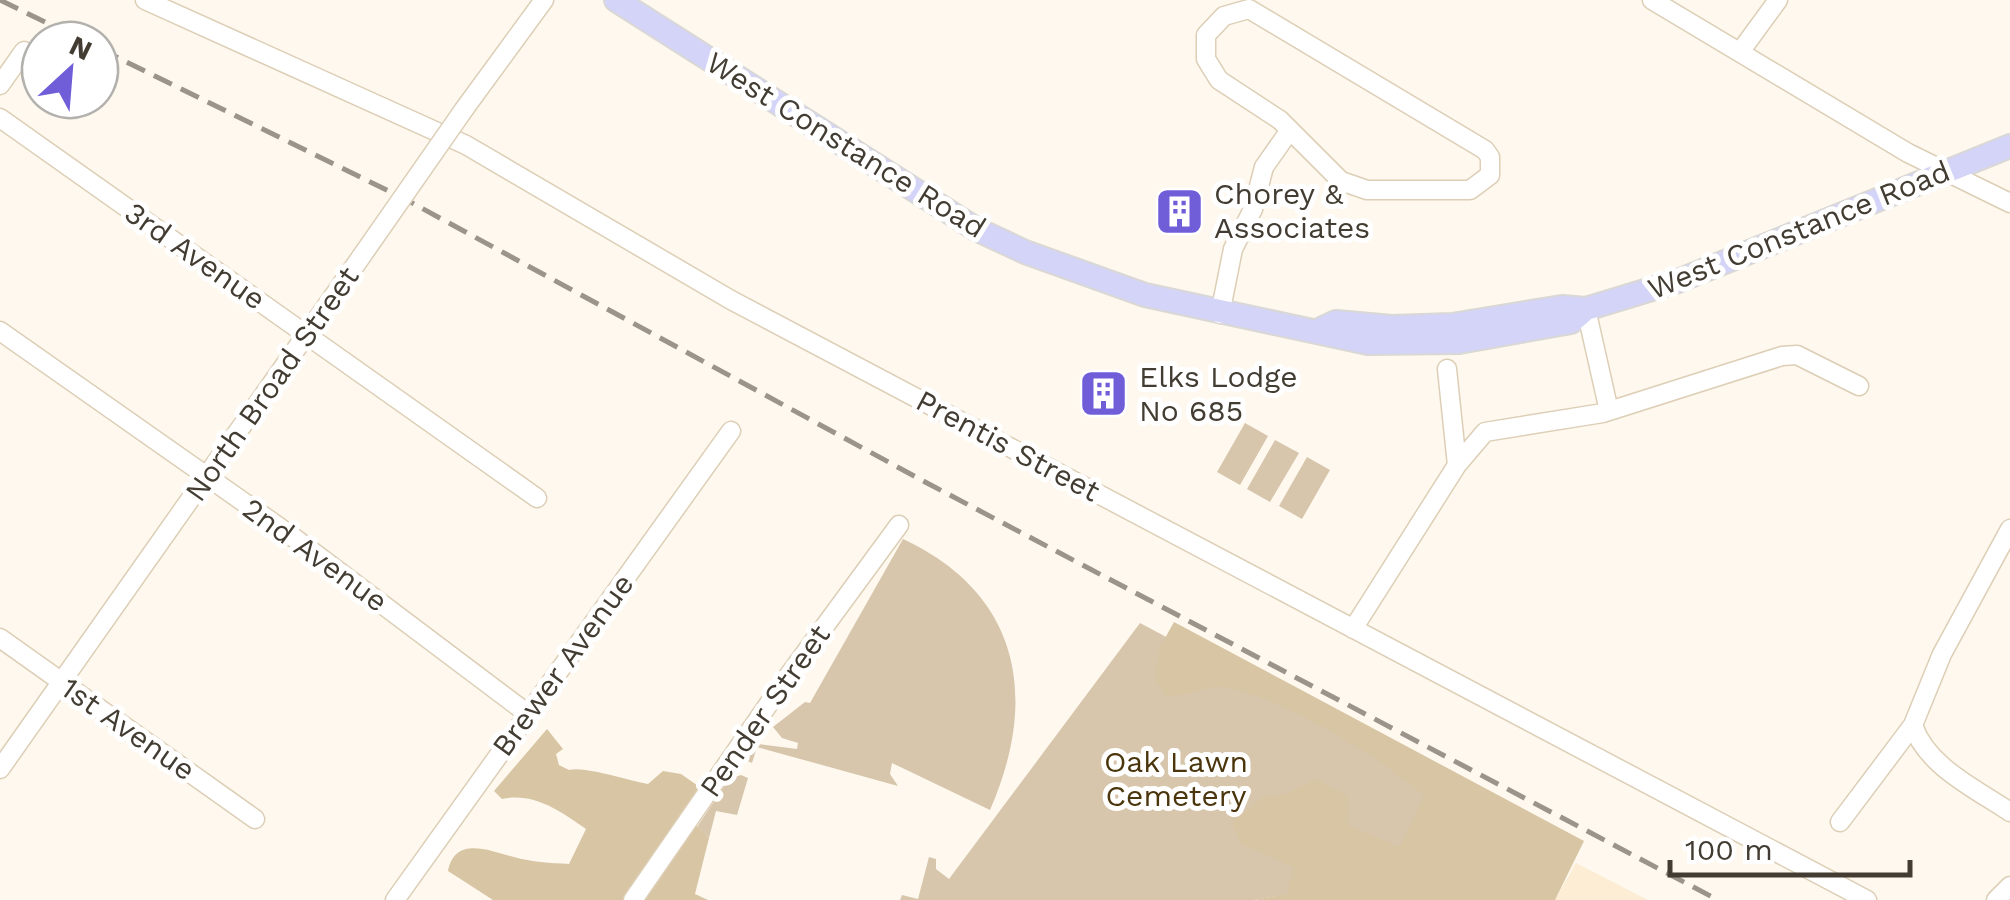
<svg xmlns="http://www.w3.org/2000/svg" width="2010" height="900" font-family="'Work Sans',sans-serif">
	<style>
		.built { fill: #fcedd4 }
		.green { fill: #d7c6ac }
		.forest { fill: #d8c5a4 }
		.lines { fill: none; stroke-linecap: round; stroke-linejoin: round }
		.minor-casing { stroke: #ddceb6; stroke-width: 21 }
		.major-casing { stroke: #d9d8d6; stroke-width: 26 }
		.minor { stroke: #fff; stroke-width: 18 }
		.major { stroke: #d4d3f8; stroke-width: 22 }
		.rail { stroke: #9a948a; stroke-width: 5; stroke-dasharray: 20 10; stroke-linecap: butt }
		.minor-bridge-casing { stroke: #ddceb6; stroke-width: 21; stroke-linecap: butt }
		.minor-bridge { stroke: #fff; stroke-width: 18 }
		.labels { text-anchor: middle; stroke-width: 10; stroke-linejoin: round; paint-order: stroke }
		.street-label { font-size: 30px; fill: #423c32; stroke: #fff }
		.poi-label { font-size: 30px; fill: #423c32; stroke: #fff; text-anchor: start }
		.park-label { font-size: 30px; fill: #4a350c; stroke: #fff }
	</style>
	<rect width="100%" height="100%" fill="#fef8ee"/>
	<path class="built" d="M1576 863 1648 900H1555Z"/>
	<path class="green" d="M1245 423 1268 436 1240 485 1217 472Z
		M1275 440 1299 453 1270 502 1247 489Z
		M1307 457 1330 470 1302 519 1279 506Z
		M903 539C1021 594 1039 698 990 810L892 763 890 774 898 786 757 747 752 763 745 760 758 744 797 749 798 743 782 738 773 727 805 702 810 703Z
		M1140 623 1486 807 1341 885 1254 900H900L902 895 918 899 929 857 936 859V869L949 879Z
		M741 775 748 778 737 815 716 811 709 838 697 827 729 779Z"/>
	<path class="forest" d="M1174 622 1584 841 1555 900H1254L1287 894 1294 867 1241 844 1232 823 1262 797 1283 795 1316 779 1347 795 1349 826 1400 847 1424 796C1384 759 1273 691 1219 687 1208 686 1184 696 1166 697L1155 679 1160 647Z
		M547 729 563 749 556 754 559 765 569 770C586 766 628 781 648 784L663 771 681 774 704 790 686 816 709 838 695 894 708 900H493L448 871C455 835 490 851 514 857 531 862 551 863 569 864L586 829C560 811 534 792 502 799L494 791Z"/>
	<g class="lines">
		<defs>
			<path id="minor" d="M145 0 466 145 731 300 1867 900
				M1652 0 1908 153 2010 203
				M1249 9 1485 150 1490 157V175L1470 190H1367L1341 181 1280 120 1219 80 1206 59V35L1224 16Z
				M1740 52 1778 0
				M0 85 24 51
				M465 108 544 0
				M0 118 537 498
				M1586 309 1609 411
				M1220 314 1233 249 1253 209 1264 167 1290 130
				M0 331 289 534 528 714
				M1447 369 1457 465
				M1353 629 1457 465 1485 432 1603 413 1782 356 1797 355 1859 386
				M0 638 255 819
				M1913 725C1926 766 1976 789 2010 812
				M0 769 361 257
				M1840 822 1913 725 1942 654 2010 529
				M395 900 731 431
				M633 900 786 679 899 525
				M1996 900 2010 886"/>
			<path id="major" d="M616 0 976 229 1025 252 1145 295 1368 343 1459 342 1571 322 1586 309
				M1317 331 1336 322 1392 327 1452 325 1562 307 1586 309 1678 281 2010 146"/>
		</defs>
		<use href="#minor" class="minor-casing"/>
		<use href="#major" class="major-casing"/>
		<use href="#minor" class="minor"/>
		<use href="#major" class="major"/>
		<path class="rail" d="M0 0 82 40
			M100 49 403 198 927 483 1718 900"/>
		<defs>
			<path id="minor-bridge" d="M361 257 465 108"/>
		</defs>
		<use href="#minor-bridge" class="minor-bridge-casing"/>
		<use href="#minor-bridge" class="minor-bridge"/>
	</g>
	<defs>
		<symbol id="building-square" viewBox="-11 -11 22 22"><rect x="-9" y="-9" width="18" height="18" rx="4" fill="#705ed8" stroke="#fff"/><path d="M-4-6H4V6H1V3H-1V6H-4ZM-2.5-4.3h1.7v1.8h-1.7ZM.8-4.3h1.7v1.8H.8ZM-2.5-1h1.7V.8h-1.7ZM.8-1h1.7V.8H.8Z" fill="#fff"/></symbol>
	</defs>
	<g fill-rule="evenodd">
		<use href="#building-square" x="1152" y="184" width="55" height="55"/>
		<use href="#building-square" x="1076" y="366" width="55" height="55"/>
	</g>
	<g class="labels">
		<g class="street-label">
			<text transform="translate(846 145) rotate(32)" y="10">West Constance Road</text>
			<text transform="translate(1799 230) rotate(-22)" y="10">West Constance Road</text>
			<text transform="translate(195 256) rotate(35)" y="10">3rd Avenue</text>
			<text transform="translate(272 384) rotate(-55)" y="10">North Broad Street</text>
			<text transform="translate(1008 446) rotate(28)" y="10">Prentis Street</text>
			<text transform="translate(315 555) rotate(36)" y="10">2nd Avenue</text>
			<text transform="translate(563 665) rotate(-54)" y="10">Brewer Avenue</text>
			<text transform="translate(765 711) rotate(-55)" y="10">Pender Street</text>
			<text transform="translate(128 729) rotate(35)" y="10">1st Avenue</text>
		</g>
		<g class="poi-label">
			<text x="1214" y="204">Chorey &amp;<tspan x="1214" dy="34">Associates</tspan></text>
			<text x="1139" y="387">Elks Lodge<tspan x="1139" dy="34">No 685</tspan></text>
		</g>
		<g class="park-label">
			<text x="1176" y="772">Oak Lawn<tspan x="1176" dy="34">Cemetery</tspan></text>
		</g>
	</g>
	<g transform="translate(70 70) rotate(26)"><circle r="48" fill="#ffffff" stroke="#b3b1ad" stroke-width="2.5"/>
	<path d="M0-8L18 38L0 25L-18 38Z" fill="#705ed8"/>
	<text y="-15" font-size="28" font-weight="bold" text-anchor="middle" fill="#423c32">N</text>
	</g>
	<path d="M1670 860v15h240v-15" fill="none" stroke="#423c32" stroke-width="5"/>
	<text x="1685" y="860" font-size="30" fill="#423c32" stroke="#ffffff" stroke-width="8" paint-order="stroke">100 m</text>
</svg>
